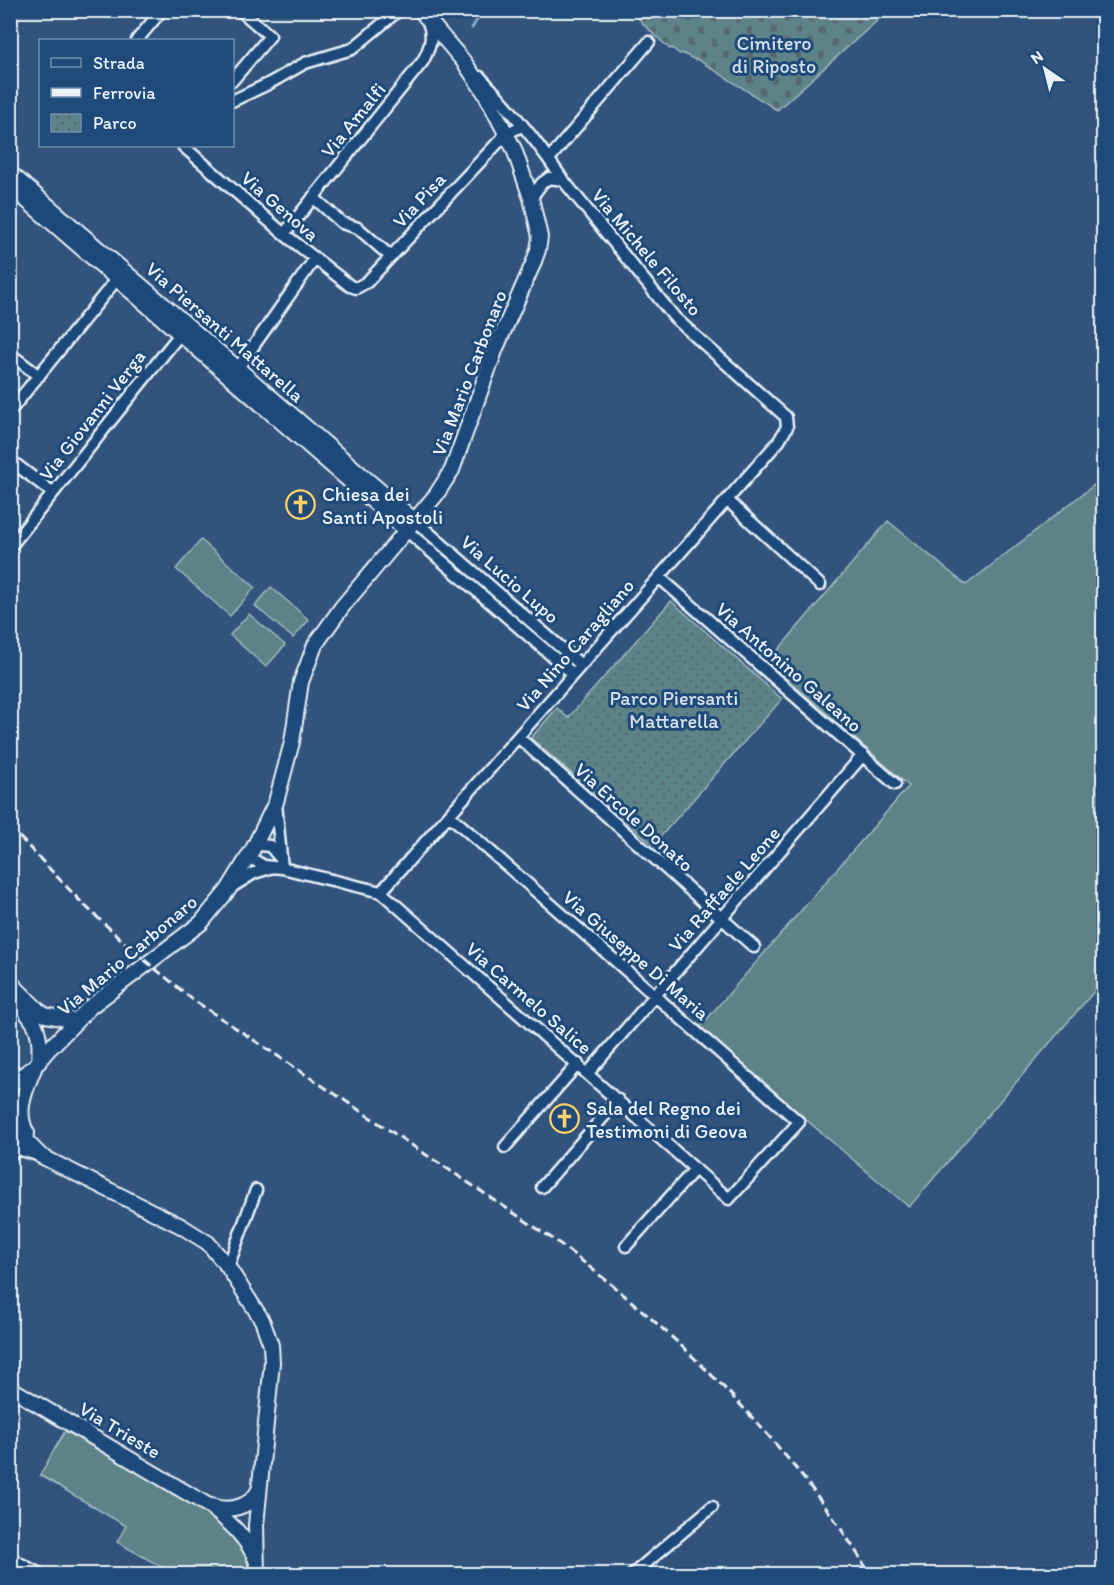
<svg xmlns="http://www.w3.org/2000/svg" width="1114" height="1585" font-family="Itim,sans-serif">
	<style>
		.grass { fill: #5d8287; stroke: #a2bac0; stroke-width: 1.5 }
		.cemetery { fill: url(#cemetery-stones); stroke: #a2bac0; stroke-width: 1.5 }
		.park { fill: url(#park-dots); stroke: #a2bac0; stroke-width: 1.5 }
		.lines { fill: none; stroke-linecap: round; stroke-linejoin: round }
		.stream { stroke: #84aac1; stroke-width: 3 }
		.minor-casing { stroke: #e8f1f8; stroke-width: 15 }
		.tertiary-casing { stroke: #e8f1f8; stroke-width: 18 }
		.minor { stroke: #1f4a7a; stroke-width: 10 }
		.tertiary { stroke: #1f4a7a; stroke-width: 14 }
		.rail { stroke: #e8f1f8; stroke-width: 3; stroke-dasharray: 9 4.5; stroke-linecap: butt }
		.labels { text-anchor: middle; stroke-width: 6; stroke-linejoin: round; paint-order: stroke }
		.park-label { font-size: 20px; fill: #d3e0e7; stroke: #1f4a7a }
		.street-label { font-size: 20px; fill: #e8f1f8; stroke: #1f4a7a }
		.poi-label { font-size: 20px; fill: #e8f1f8; stroke: #1f4a7a; text-anchor: start }
	</style>
	<defs>
		<pattern id="cemetery-stones" width="16" height="16" patternUnits="userSpaceOnUse" patternTransform="scale(1.5)"><rect width="16" height="16" fill="#5d8287"/><path d="M2 7V4a2 2 0 0 1 4 0v3zM10 15v-3a2 2 0 0 1 4 0v3z" fill="#546b6f"/></pattern>
		<pattern id="park-dots" width="8" height="8" patternUnits="userSpaceOnUse" patternTransform="scale(1.5)"><rect width="8" height="8" fill="#5d8287"/><path d="M2 2h.1M6 6h.1" fill="none" stroke="#546b6f" stroke-width="1.8" stroke-linecap="round"/></pattern>
	</defs>
	<rect width="100%" height="100%" fill="#32547c"/>
	<filter id="ink" filterUnits="userSpaceOnUse"><feTurbulence type="fractalNoise" baseFrequency=".0167" numOctaves="2"/><feDisplacementMap in="SourceGraphic" scale="12" xChannelSelector="R" yChannelSelector="G"/><feConvolveMatrix kernelMatrix="1 2 1 2 8 2 1 2 1" color-interpolation-filters="sRGB"/></filter>
	<g filter="url(#ink)">
		<path class="grass" d="M1103 478V981L909 1207 811 1124 700 1027 909 786 768 662 888 521 966 585Z
			M201 540 255 587 230 616 176 569Z
			M271 587 309 620 293 638 255 606Z
			M249 614 285 645 266 667 230 635Z
			M65 1431 204 1510C226 1527 248 1545 249 1574H174L117 1542 126 1526 40 1475Z"/>
		<path class="cemetery" d="M633 11H888L777 110 697 59 695 60 682 53 680 54 672 48 670 49 643 24Z"/>
		<path class="park" d="M671 601 782 699 653 845 531 738 557 708 568 718Z"/>
		<g class="lines">
			<path class="stream" d="M472 28 483 10"/>
			<defs>
				<path id="minor" d="M137 40 162 10
					M232 81 270 36 240 10
					M232 101 268 84 305 63 352 49 399 10
					M183 146 284 234 350 286 356 288 367 282 507 133 522 126
					M549 159 649 42
					M313 197 342 223 358 228 390 256
					M531 198 542 183 549 178 563 180
					M284 234 423 61C430 47 434 37 428 22
					M10 354 39 376
					M233 375 314 260
					M10 411 116 280 124 278
					M10 460 53 493
					M727 500 820 585
					M414 520 581 665
					M406 530 573 674
					M10 547 184 329
					M659 577 895 784
					M518 737 754 947
					M276 803 282 868
					M253 849 259 845 270 846 280 858
					M250 854 252 859 264 866 282 868 381 892 729 1199 799 1122 449 815
					M233 886 254 873 270 868
					M381 892 779 441 787 427 786 417 675 318 563 180C539 144 510 108 480 77
					M10 1069 22 1076 25 1080
					M588 1073 863 755
					M10 1145 22 1124
					M505 1147 578 1064
					M10 1155 17 1149 41 1156
					M542 1187 618 1100
					M626 1246 695 1169
					M228 1267 256 1190
					M10 1558 40 1574
					M633 1574 712 1507"/>
				<path id="tertiary" d="M10 173 414 520
					M10 186 406 530
					M10 982 39 1011 45 1015 76 1021
					M10 994C34 1021 42 1025 39 1062
					M10 1085 35 1066 47 1051 90 1007 201 923 228 890 253 849 276 802 292 742 301 682 315 645 342 607 436 495 452 470 496 348 533 264 538 250 540 237 531 198 514 149 485 93 464 62 420 10
					M10 1115 22 1137 41 1156 181 1226 208 1243 228 1267 262 1320 271 1345 272 1362 256 1525 257 1574
					M27 1133C14 1111 27 1087 35 1066
					M10 1388 209 1506C226 1519 247 1537 255 1558
					M211 1506C229 1512 250 1508 259 1490"/>
			</defs>
			<use href="#minor" class="minor-casing"/>
			<use href="#tertiary" class="tertiary-casing"/>
			<use href="#minor" class="minor"/>
			<use href="#tertiary" class="tertiary"/>
			<path class="rail" d="M10 827 82 903 136 953 192 999 556 1241C678 1333 791 1443 870 1574"/>
		</g>
	</g>
	<defs>
		<symbol id="church-ring" viewBox="-11 -11 22 22"><circle r="9.5" fill="#1f4a7a" stroke="#ffd166" stroke-width="1.5"/><path d="M-1.2-6h2.4v3.5h3.3v2.4h-3.3V6h-2.4V-.1h-3.3v-2.4h3.3Z" fill="#ffd166"/></symbol>
	</defs>
	<g fill-rule="evenodd">
		<use href="#church-ring" x="284" y="488" width="33" height="33"/>
		<use href="#church-ring" x="548" y="1102" width="33" height="33"/>
	</g>
	<g class="labels">
		<g class="park-label">
			<text x="774" y="50">Cimitero<tspan x="774" dy="23">di Riposto</tspan></text>
			<text x="674" y="705">Parco Piersanti<tspan x="674" dy="23">Mattarella</tspan></text>
		</g>
		<g class="street-label">
			<text transform="translate(353 120) rotate(-51)" y="7">Via Amalfi</text>
			<text transform="translate(419 200) rotate(-47)" y="7">Via Pisa</text>
			<text transform="translate(280 206) rotate(41)" y="7">Via Genova</text>
			<text transform="translate(647 252) rotate(50)" y="7">Via Michele Filosto</text>
			<text transform="translate(225 332) rotate(41)" y="7">Via Piersanti Mattarella</text>
			<text transform="translate(469 373) rotate(-69)" y="7">Via Mario Carbonaro</text>
			<text transform="translate(92 415) rotate(-52)" y="7">Via Giovanni Verga</text>
			<text transform="translate(510 579) rotate(41)" y="7">Via Lucio Lupo</text>
			<text transform="translate(575 645) rotate(-49)" y="7">Via Nino Caragliano</text>
			<text transform="translate(789 667) rotate(41)" y="7">Via Antonino Galeano</text>
			<text transform="translate(634 817) rotate(42)" y="7">Via Ercole Donato</text>
			<text transform="translate(724 889) rotate(-49)" y="7">Via Raffaele Leone</text>
			<text transform="translate(127 955) rotate(-40)" y="7">Via Mario Carbonaro</text>
			<text transform="translate(636 955) rotate(41)" y="7">Via Giuseppe Di Maria</text>
			<text transform="translate(529 998) rotate(41)" y="7">Via Carmelo Salice</text>
			<text transform="translate(120 1430) rotate(31)" y="7">Via Trieste</text>
		</g>
		<g class="poi-label">
			<text x="322" y="501">Chiesa dei<tspan x="322" dy="23">Santi Apostoli</tspan></text>
			<text x="586" y="1115">Sala del Regno dei<tspan x="586" dy="23">Testimoni di Geova</tspan></text>
		</g>
	</g>
	<rect width="1114" height="1585" fill="none" stroke="#1f4a7a" stroke-width="36"/>
	<rect x="18" y="18" width="1078" height="1549" fill="none" stroke="#e8f1f8" stroke-width="2" filter="url(#ink)"/>
	<rect x="39" y="39" width="195" height="108" fill="#1f4a7a" stroke="#6f8dac" stroke-width="1.5"/>
	<rect x="51" y="58" width="30" height="9" fill="#1f4a7a" stroke="#6f8dac" stroke-width="1.5"/>
	<text x="93" y="69" font-size="18" fill="#e8f1f8">Strada</text>
	<rect x="51" y="88" width="30" height="9" fill="#e8f1f8" stroke="#6f8dac" stroke-width="1.5"/>
	<text x="93" y="99" font-size="18" fill="#e8f1f8">Ferrovia</text>
	<rect x="51" y="114" width="30" height="18" fill="url(#park-dots)" stroke="#6f8dac" stroke-width="1.5"/>
	<text x="93" y="129" font-size="18" fill="#e8f1f8">Parco</text>
	<g transform="translate(1045 69) rotate(325)" stroke="#1f4a7a" stroke-width="4.5" paint-order="stroke">
	<path d="M0-4.5L10 22L0 15L-10 22Z" fill="#e8f1f8"/>
	<text y="-9" font-size="16" font-weight="bold" text-anchor="middle" fill="#e8f1f8">N</text>
	</g>
</svg>
